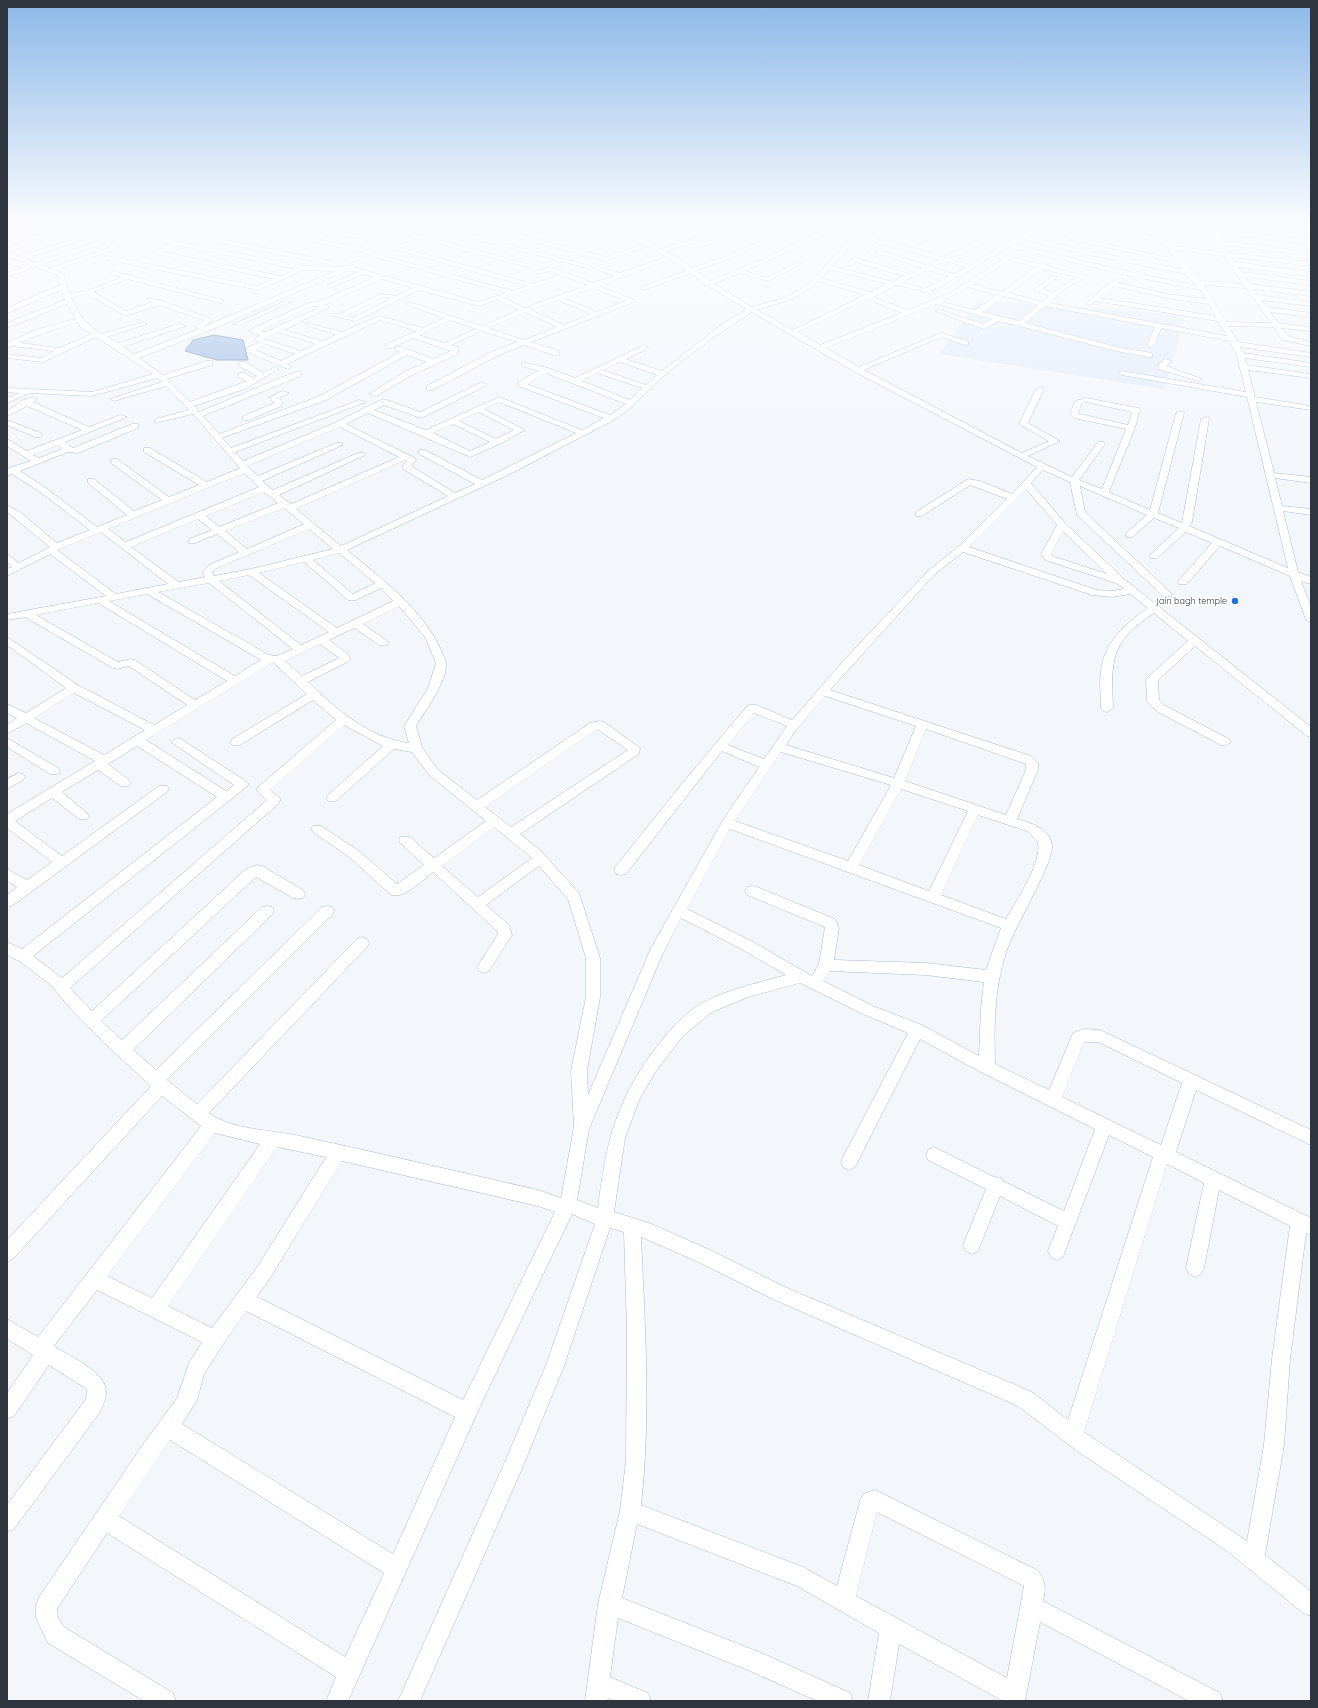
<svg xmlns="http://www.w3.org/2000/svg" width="1318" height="1708" font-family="Quicksand,sans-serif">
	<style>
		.built { fill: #e5edfa }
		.water { fill: #9fbee8; stroke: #7d95b5 }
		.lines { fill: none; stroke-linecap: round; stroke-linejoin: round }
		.minor-casing { stroke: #abbbd2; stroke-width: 1 }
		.minor { fill: #fff; fill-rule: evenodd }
		.poi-dot { fill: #1f74de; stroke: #fff; stroke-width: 1.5 }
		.labels { text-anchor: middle; stroke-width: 4; stroke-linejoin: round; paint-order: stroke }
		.far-poi-label { font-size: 9px; fill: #2f353f; stroke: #fff; text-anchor: end }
	</style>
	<rect width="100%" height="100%" fill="#f3f7fc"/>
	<path class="built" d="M979 300 1186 315 1164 389 939 354Z"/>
	<path class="water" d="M214 335 243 340 248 360H217L185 351 193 340Z"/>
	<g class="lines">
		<defs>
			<path id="minor" d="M30 225H41L23 231 38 236 65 225H75L7 252V248L32 238 7 230V226L17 229Z
				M143 225H154L176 232 173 234 148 228 108 242 119 247 91 258 95 259 108 256 257 286 274 279 155 254V252L169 244 146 238 149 236 303 266 343 267 370 255 357 251 289 236 308 225H316L313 227 367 236 386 225H394L361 244 358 242 362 239 308 230 298 235 360 248 383 256 513 291 527 286 389 248 381 251 378 249 416 234 535 266 532 268 416 238 395 246 533 284 560 275 550 271 536 274 533 272 551 267 593 283 614 276 594 268V266L620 273 666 257 648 246 606 261 503 234 520 225H529L514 233 531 237 563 225H573L537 239 606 257 644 244 613 225H621L661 249 693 239 706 242 755 225H765L709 245 700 246 693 243 666 251 693 268 727 256 792 227 797 228 731 258 696 271 710 281 761 260 822 230 807 225 827 227 840 225 832 231 745 271 766 278 797 263 802 264 768 281 740 273 714 284 752 307 787 297 808 285 863 225H870L832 266 893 282 904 276 856 262 850 266 847 264 863 250 878 242 868 239V237L889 225H897L894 227 934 239 949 232 926 225H938L954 230 964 225H978L1021 235 1030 230 1015 225 1034 228 1038 225H1046L1028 236 1074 248 1182 269 1178 263 1051 235 1054 233 1067 236 1084 225H1092L1073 237 1175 259 1167 248 1166 244 1093 225H1105L1166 240 1165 231 1138 225 1164 228V225H1178L1311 240V244L1221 234 1224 241 1311 252V256L1225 245 1228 253 1311 262V266L1231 257 1235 262 1311 272V276L1238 267 1242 272 1311 281V285L1245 277 1250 284 1311 292V296L1253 289 1258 295 1311 302V306L1261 300 1267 307 1311 313V317L1270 312 1278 323 1311 327V331L1281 328 1288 336 1311 342V346L1282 340 1274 327 1228 326 1238 342 1311 353V357L1240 347 1244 353 1311 363V367L1245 358 1247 365 1311 374V378L1248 370 1255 397 1311 406V410L1256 402 1274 473 1311 477V483L1275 478 1282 506 1311 509V515L1283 511 1298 572 1311 577V584L1301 581 1311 606V623L1306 620 1290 576 1220 546 1187 584H1179L1178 582 1179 580 1212 543 1186 532 1157 558H1151L1149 556 1151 554 1179 528 1154 518 1132 537H1126V533L1147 515 1080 486 1085 512 1172 594 1171 596H1163L1077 515 1070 482 1043 470 1031 483 1065 523 1124 579 1311 727V737L1307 736 1195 646 1158 680 1159 700 1164 705 1229 739 1231 742 1225 746 1221 745 1156 711 1147 701 1146 679 1188 641 1154 613C1110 642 1111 660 1113 708L1107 712 1103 711 1101 708C1101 696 1099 683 1101 671 1104 642 1126 623 1148 608L1130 594 1112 597 1092 595 963 552 934 575 830 690 1031 756 1038 763V770L1017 819C1031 823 1049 828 1052 845 1054 864 1013 928 1006 953 994 989 994 1026 995 1064L1049 1090 1073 1033 1084 1029 1100 1030 1311 1130V1145L1196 1090 1176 1152 1311 1218V1235L1306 1233 1290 1359 1284 1445 1265 1555 1311 1591V1616L1303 1613 1226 1550 1077 1451 1018 1406 775 1300 696 1261 641 1237C645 1326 651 1416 641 1505L803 1567 837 1586 860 1501 863 1494 875 1490 1037 1570C1046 1580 1046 1589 1043 1601L1220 1693 1223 1701H1189L1040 1622 1025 1701H1003L899 1644 890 1701H868L879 1633 797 1586 637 1524 622 1598 764 1654 850 1693 853 1701H817L750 1671 618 1618 610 1677 648 1693 651 1701H614L608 1698 607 1701H585L598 1604 620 1511 626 1461 627 1331 624 1232 610 1228 564 1366 521 1471 420 1701H398L507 1457 546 1365 595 1224 572 1214 483 1400 348 1701H326L336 1677 107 1533 57 1609 58 1618 64 1627 173 1693 176 1701H144L48 1643 36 1618V1605L39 1597 144 1443 177 1398 189 1363 202 1342 97 1290 54 1346C69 1356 106 1372 106 1391 107 1398 102 1406 100 1412L14 1529 7 1532V1505L86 1399 87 1390 85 1388 49 1365 14 1416 7 1419V1393L33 1355 7 1339V1319L38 1337 201 1126 162 1096 13 1259 7 1262V1240L151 1086 105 1044 68 1006 52 986 21 962 7 955V942L22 949 217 797 137 746 108 764 129 780 131 783 129 786H121L98 770 62 792 87 813 89 816 87 819H79L52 798 15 821 62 856 159 786H167L169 789 167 792 12 906 7 907V895L17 887 7 881V869L27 880 52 862 7 828V814L95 761 26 723 7 734V725L17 718 7 713V704L26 713 66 688 7 645V637L78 685 154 725 187 705 129 666 117 669 113 668 25 617 7 620V614L106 596 50 554 7 576V569L12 567 7 562V554L19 563 50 547 7 512V505L20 512 57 543 90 530 40 492 12 474 7 476V470L9 468 31 461 7 446V439L27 451 82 430 27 406 7 416V411L23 400 33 397 37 399 33 402 89 427 120 415 127 417 65 442 73 448 132 424H138V428L78 453 68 452 20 471 46 488 97 527 127 515 88 483V479H94L134 511 162 500 111 463V459H117L169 497 199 485 144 452V448H150L207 482 240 468 193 414 155 423V419L189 410 166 386 114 401 110 399 162 382 157 378 92 396 30 393 7 403V398L19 393 7 392V388L92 392 153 374 96 337 43 362 7 358V354L42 358 53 351 12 346 7 348V343L35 330 76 319 67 304 7 328V323L65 300 61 290 7 313V308L60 285 57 275 36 267 7 277V273L30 265 7 256V252L19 256 87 235 92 236 25 259 36 263ZM970 227 1017 237 978 260 983 261 993 256 1003 259 952 292 908 310 873 297 897 285 934 294V292L931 291 974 268V266L950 259 993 238V236H989L944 257 919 250ZM1170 228 1214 233 1221 252 1173 246ZM889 230 929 241 913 248 875 238ZM1023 239 1074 252 1186 274 1197 286 1126 271 1014 244ZM102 244 110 247 50 268 42 265ZM884 244 939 260 927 265 880 251 875 252 922 268 910 274 860 259 867 252ZM176 245 296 269 280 276 163 252ZM1009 247 1126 275 1201 290 1206 299 1167 294 1118 283 1123 279 1120 277 1101 289 1086 304 1091 305 1095 301 1218 321 1227 336 1049 303 1066 288 1085 278V276L1046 266 1049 263 1048 262 1040 264 997 253ZM1175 250 1224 256 1243 284 1200 281ZM376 257 379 258 506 293 479 302 353 267ZM670 259 687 270 642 287V289H646L691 273 706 285 747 309 721 325 662 371 626 359 647 349 648 347 644 345 575 378 548 368 522 362V366L538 371 518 382V386L604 418 582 430 499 397 426 430 374 410 384 405 418 417H424L485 386 486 384 482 382 420 412 387 400H381L330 425 243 461 235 452 366 402 359 400 231 448 222 438 326 400 407 355 427 362 406 371 369 394 376 396 412 375 458 354V347L451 345 482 331 517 342 493 351 427 386V390H433L499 355 524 345 553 355H559V351L531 342 634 302V300L599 286ZM85 260 95 263 108 260 258 290 304 270 335 271 203 327 212 321V319L162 301 148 298V300L153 302 126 311 93 292 128 279 221 303 223 302V300L112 271 110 272V274L121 277 93 289 70 294 63 274 56 270ZM1010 260 1036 267 1002 292 972 284ZM945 261 966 267 954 274 933 267ZM829 269 887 284 870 292 821 278ZM1042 269 1077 277 1062 286 1053 293 1042 289 1057 277 1052 276 1034 290 1049 296 1043 302 1008 293ZM928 270 949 276 924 289 902 282ZM345 271 357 272 328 285V287H332L364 274 375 277 318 302 309 303 251 329V333L260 335 254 339 260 342 247 348V352L288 369 292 367 287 364 380 320 417 331 386 344V348H392L413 338 451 351 433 359 402 347H396V351L400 352 320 396 219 434 203 416 301 376V372H295L199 412 194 406 245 389 279 369 275 367 263 373 245 362H239V366L257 376 253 378 244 373H238V377L247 381 190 402 167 379 212 365V361H206L163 375 139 358 211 330ZM566 277 587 285 525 308 504 298ZM382 279 412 288 397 296 381 294 339 314H332V316L356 321 419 290 479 306 497 300 519 310 482 326 409 302 406 304 407 305 444 318 423 328 379 316 342 332 306 323V325L336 335 322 341 284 330 328 308V306L325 304ZM818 281 865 295 793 330 757 310C779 303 802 298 818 281ZM1204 285 1246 288 1271 323 1226 322ZM1114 286 1167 298 1209 304 1216 316 1099 298ZM968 287 997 295 975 310 942 302ZM593 288 626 301 597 312 564 298ZM87 294 125 316 159 305 204 320 195 327 199 329 134 354 123 347 186 326 179 324 118 343 107 337 147 324 143 322 102 334C84 323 80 316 71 298ZM1004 296 1039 305 1019 321 982 312ZM384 297 391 299 353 318 346 316ZM867 299 902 313 820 345 798 332ZM558 300 591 314 564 325 531 310ZM936 304 992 319 983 324 940 310 935 311 984 329 999 321 1121 352 1149 357H1152V353L1121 348 1025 323 1045 306 1155 327 1147 345 1151 347 1155 345 1161 328 1229 341 1236 353 1246 392 1122 371 1118 373 1122 375 1247 397 1288 568 1189 526 1192 522 1209 419 1208 417 1201 419 1182 523 1158 513 1184 413 1183 411 1176 413 1150 510 1109 492 1135 428 1140 410 1139 408 1086 398 1075 401 1070 414 1074 418 1126 429 1102 489 1079 480 1105 444 1104 442H1098L1072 477 1028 456 1060 441 1028 423 1044 389 1043 387 1036 389 1019 424 1049 441 1022 453 864 370 941 337 965 345H968V341L941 333 859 367 826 348ZM312 306 320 307 266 332 260 331ZM525 312 557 327 524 340 488 328ZM752 312 855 372 1037 467 1012 494 980 481 968 479 916 512V516H922L970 485 1007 499 959 546 928 571 846 658 792 720 756 705H748L685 780 616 866 614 870 616 874 621 875 626 874 722 751 759 767 723 820 651 948 588 1095 587 1071 600 997V958L579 893 540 850 520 834 639 754 640 748 604 722 600 721 590 723 477 800 437 769 422 747 416 726C426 710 447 682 446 663 446 660 443 655 442 652 423 609 382 579 347 550L510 474 614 420C631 409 643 395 657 382 686 356 719 333 752 312ZM451 320 476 329 444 343 419 335ZM78 322 81 328 92 334 59 348 20 343 41 334ZM278 332 316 344 301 351 264 339ZM266 344 295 354 281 361 256 350ZM620 362 657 375 646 385 603 370ZM546 373 551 375 626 404 610 415 527 384ZM597 373 642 388 630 400 582 381ZM499 402 576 433 482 480 425 450H419V454L475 484 455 493 411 466 416 460 415 458 346 424 368 413 470 457 500 444 525 430 484 409ZM1086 402 1132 412 1128 425 1080 414 1078 413 1082 403ZM478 412 514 430 496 439 459 421ZM453 424 490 442 470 451 433 433ZM340 427 399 457 291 504 279 495 365 455 364 453H358L273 490 262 481 343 445 342 443H336L258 476 247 466ZM58 445 62 449 39 458 33 455ZM405 460 407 461 402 467 403 469 448 496 341 546 296 509ZM244 473 259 487 126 542 108 529ZM1026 489 1057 525 1041 554 1045 560 1116 583 1124 589 1112 591 1097 590 969 547ZM264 492 278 503 219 527 206 516ZM284 508 304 524 247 549 225 531ZM198 519 212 530 189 539V543H195L217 534 239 552 209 565 202 572 205 577 179 582 131 547ZM309 529 333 549 251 569 214 576 212 572 215 569ZM1063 531 1107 574 1052 556 1051 554ZM101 532 168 584 116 594 57 550ZM339 553 375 583 353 594 313 560ZM304 562 348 600H356L381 588 393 601 337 628 259 573ZM249 575 329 632 301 645 219 581ZM209 583 293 649 277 656 269 655 158 592ZM147 594 261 660 235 676 109 601ZM98 603 227 681 195 700 135 660 131 659 118 662 36 615ZM399 606 425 637 436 663 428 688 404 726 409 743C369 738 336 709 308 682L349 661 350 659 348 654 329 640 354 628 379 645H387L388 643 387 641 363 624ZM320 644 339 658 302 676 285 661ZM273 662 307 694 232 739 230 742 232 745H240L313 700 336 720 258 787 256 790 267 800 62 978 33 956 249 785 247 782 181 739 177 738 171 742 234 785 226 791 146 740ZM74 693 145 730 104 755 34 718ZM825 696 916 726 894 778 786 745 796 730ZM754 713 787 726 764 759 728 745ZM344 725 383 746 328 795 326 798 328 801H336L394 749 412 752 429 775 486 821 434 858 410 837H400L399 840 400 843 424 865 397 884 359 851 321 826H313L311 829 313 832 349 857 391 895C405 899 422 880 433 872L497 931 498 934 477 967 479 971 484 973 489 971 512 935 509 925 486 905 539 866 568 899 586 958V997L571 1071 574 1127 561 1198 538 1190C459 1172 379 1153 300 1136 273 1130 231 1130 209 1113L367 947 369 943 367 939 362 937 357 939 197 1104 167 1080 332 915 334 911 332 907 327 906 322 907 156 1070 133 1050 272 915 274 911 272 907 267 906 262 907 122 1040 101 1021 256 877 293 898 298 899 303 898 305 894 303 890 262 866 257 865 246 869 92 1011 70 988 277 805 281 799 270 790ZM597 729 628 750 511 827 485 807ZM926 729 1026 764V770L1006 815 905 781ZM781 752 891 785 848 861 735 821ZM901 789 968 811 929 891 859 865ZM978 815 1027 831 1038 842C1042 864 1016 900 1006 919L941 895ZM494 827 532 858 478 897 442 866ZM730 829 1001 928 986 970 926 963 834 960 839 928 835 919 757 887 752 886 747 887 745 891 747 895 825 927 819 964 812 976 753 942 687 909ZM681 918 743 950 786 975C758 983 728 989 702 1003 685 1013 670 1029 658 1045 616 1099 606 1142 598 1208L577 1200 589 1129 663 953ZM830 971 926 975 984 982 981 1008 979 1056 922 1025 873 1006 823 981ZM800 983 863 1014 908 1033 843 1157 841 1162 843 1167 849 1170 855 1167 920 1039 971 1067 1095 1129 1064 1211 1003 1181 1002 1178 994 1177 934 1147 928 1150 926 1155 928 1160 986 1189 963 1245 966 1251 972 1254 978 1251 1000 1196 1058 1226 1048 1251 1051 1257 1057 1260 1063 1257 1109 1135 1153 1157 1068 1420 1032 1392 787 1288 708 1249 649 1223 614 1212 625 1138 639 1100 656 1071 683 1036 712 1012 748 997ZM1084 1042H1098L1182 1083 1161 1145 1062 1097ZM215 1133 260 1144 152 1298 107 1276ZM277 1147 326 1157 258 1266 212 1328 168 1306ZM342 1161 538 1206 555 1212 463 1400 257 1297 270 1278ZM1167 1164 1204 1183 1186 1268 1189 1274 1195 1277 1201 1274 1204 1268 1219 1190 1290 1226 1272 1359 1264 1445 1247 1541 1084 1432ZM246 1311 455 1417 393 1554 182 1424 197 1400 204 1374 222 1346ZM170 1440 384 1573 345 1657 119 1516ZM877 1512 1024 1586 1007 1678 856 1596Z
				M198 225C216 225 232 230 249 232 256 232 264 225 273 225L245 239 242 237 245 235Z
				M420 225C433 225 449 232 458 232 465 231 471 225 482 225L464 233 591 266 588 268Z
				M713 225H723L690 237V239L682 237Z
				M1055 225H1064L1065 227 1062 229Z
				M1266 225H1281L1311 231V235Z
				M215 238 332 261 335 263 332 265 213 241V239Z
				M286 301 291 302 240 325 234 324Z
				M1165 359 1172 361 1166 366 1202 379 1198 381 1159 369 1158 365Z
				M282 391 289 393 279 398 283 402 281 406 249 420H243V416L275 403 269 398Z
				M7 420 41 433 42 435 41 437H35L7 425Z
				M7 738 58 768 60 771 58 774H50L7 747Z
				M19 773 23 774 25 777 23 780 7 789V779Z"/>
		</defs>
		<use href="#minor" class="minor-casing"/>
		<use href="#minor" class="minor"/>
	</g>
	<linearGradient id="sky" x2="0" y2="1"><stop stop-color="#8bb8e8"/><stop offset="0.48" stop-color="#fafbfe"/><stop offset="1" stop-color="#fafbfe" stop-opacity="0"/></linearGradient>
	<rect width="1318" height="465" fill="url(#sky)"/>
	<circle class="poi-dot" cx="1235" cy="601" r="4"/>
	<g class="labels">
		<g class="far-poi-label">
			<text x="1227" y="604">jain bagh temple</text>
		</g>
	</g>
	<rect width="1318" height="1708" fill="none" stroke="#2f353f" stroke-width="16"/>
</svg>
